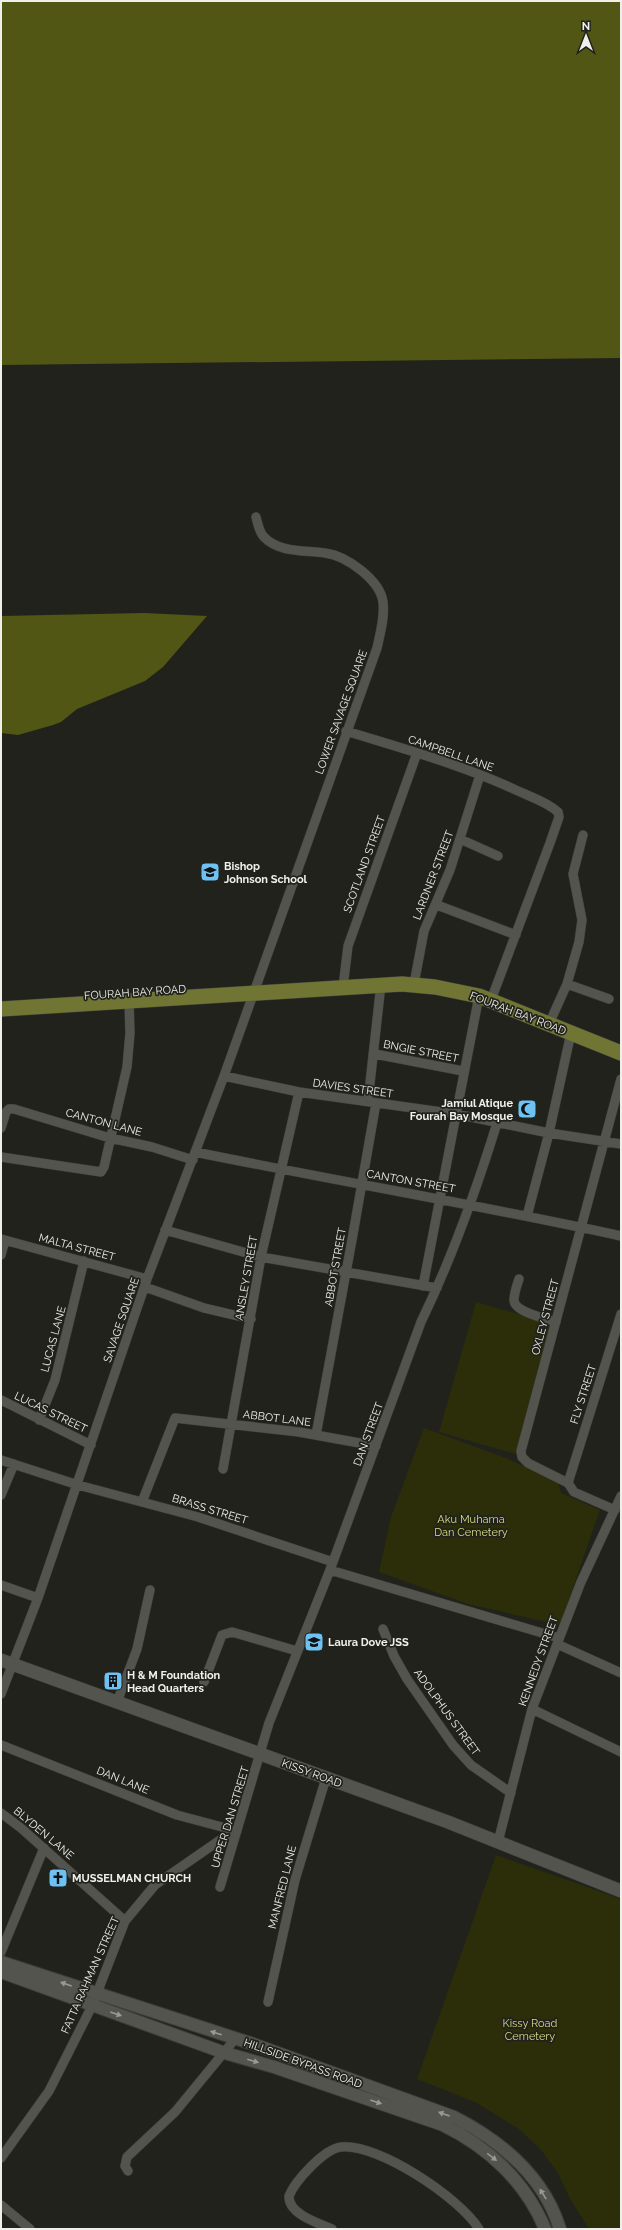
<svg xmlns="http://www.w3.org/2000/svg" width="622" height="2230" font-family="Raleway,sans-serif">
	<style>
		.green { fill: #2b2e08 }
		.water { fill: #525615 }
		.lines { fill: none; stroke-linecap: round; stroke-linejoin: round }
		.minor-casing { stroke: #3d3d39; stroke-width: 10 }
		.tertiary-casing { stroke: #3d3d39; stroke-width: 14 }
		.secondary-casing { stroke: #3d3d39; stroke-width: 14 }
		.primary-casing { stroke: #3d3d39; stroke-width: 16 }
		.minor { stroke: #53544e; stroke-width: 9 }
		.tertiary { stroke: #53544e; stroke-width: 12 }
		.secondary { stroke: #53544e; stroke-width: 13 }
		.primary { stroke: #717534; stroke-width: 15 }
		.oneway { fill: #999a95 }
		.labels { text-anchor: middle; stroke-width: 3.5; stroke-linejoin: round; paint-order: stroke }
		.street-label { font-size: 11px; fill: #eff0ec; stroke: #21221c }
		.poi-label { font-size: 11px; font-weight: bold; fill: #eff0ec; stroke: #21221c; text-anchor: start }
		.park-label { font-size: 11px; fill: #d5dd81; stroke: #21221c }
	</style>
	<rect width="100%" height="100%" fill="#21221c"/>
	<path class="green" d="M476 1302 557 1325 519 1455 439 1432Z
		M424 1428 506 1458 558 1482 561 1493 600 1510 560 1625 468 1604 379 1572 391 1517Z
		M496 1855 621 1899V2229H589L569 2197 558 2173 541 2150 519 2129 477 2103 417 2079Z"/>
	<path class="water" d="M1 1H621V358L1 365Z
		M144 613 207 616 163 667 145 681 77 709 61 722 53 725 18 735 1 733V616Z"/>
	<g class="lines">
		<defs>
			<path id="minor" d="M346 731C404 749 463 765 518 791 531 797 547 802 558 812L559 817 550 843 491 1000
				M460 839 498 856
				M437 905 516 935
				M414 984 424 931 450 870 480 775
				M567 984 609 999
				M343 987 348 946 417 753
				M549 1024 567 984 579 942 582 920 573 874 583 835
				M375 1054 463 1071
				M224 1076 299 1092 456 1114 549 1133 621 1144
				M368 1101 381 984
				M1 1128 6 1112 9 1109H14L110 1138 152 1147 193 1160
				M195 1152C337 1181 479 1205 621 1236
				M1 1157 101 1172 104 1167 127 1067 130 1033 129 1001
				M527 1216 549 1133 571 1033
				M165 1230 261 1257 437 1288
				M1 1239 147 1279
				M1 1255 5 1240
				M519 1279C517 1285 514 1293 514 1300 514 1312 547 1319 556 1322
				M423 1286 479 996
				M145 1287 204 1308 251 1319
				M1 1400 91 1445
				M39 1420 55 1380 84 1261
				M316 1435C337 1324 357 1214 376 1103
				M1 1460 78 1485 198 1517 333 1562
				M223 1469 261 1257 299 1092
				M568 1483 621 1314
				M1 1495 14 1464
				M142 1502 175 1418 299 1432 376 1446
				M615 1510 574 1492 568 1483 528 1463 522 1457 521 1451 621 1079
				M330 1570 559 1638
				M1 1585 38 1598
				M383 1629 394 1656 407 1679 453 1745 471 1765 511 1793
				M557 1644 621 1673
				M204 1682 222 1635 232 1632 297 1651
				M1 1694 38 1598 147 1279 224 1076 377 648C380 634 385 617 383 602 380 580 347 556 325 553 305 550 279 553 264 537 259 532 258 524 256 517
				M117 1702 137 1649 150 1590
				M532 1709 621 1752
				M1 1745 177 1815 237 1831
				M1 1813 21 1828 125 1921
				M498 1842 532 1709 581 1582 621 1496
				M220 1887 269 1723 330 1570 421 1322C452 1258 476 1191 497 1123
				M1 1952 44 1848
				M268 2002 295 1880 326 1778
				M1 2158 49 2091 92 2006 125 1921 155 1885 233 1831
				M128 2171 125 2166 127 2157 175 2112 235 2039
				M1 2205 30 2229
				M332 2229C318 2223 288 2214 289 2196 295 2181 324 2149 341 2147 378 2143 460 2198 479 2229"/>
			<path id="tertiary" d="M1 1962 253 2044 454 2117C501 2141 544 2177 560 2229
				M1 1972 225 2053 274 2067 443 2125C488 2147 526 2182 545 2229"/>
			<path id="secondary" d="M1 1660 448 1822 621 1891"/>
			<path id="primary" d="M1 1009 402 984 435 987 479 996 621 1053"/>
		</defs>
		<use href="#minor" class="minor-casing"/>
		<use href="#tertiary" class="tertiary-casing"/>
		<use href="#secondary" class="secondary-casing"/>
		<use href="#primary" class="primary-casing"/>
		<use href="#minor" class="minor"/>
		<use href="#tertiary" class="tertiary"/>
		<use href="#secondary" class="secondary"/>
		<use href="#primary" class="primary"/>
	</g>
	<defs><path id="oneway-solid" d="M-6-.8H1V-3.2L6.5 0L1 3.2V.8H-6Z"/></defs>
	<g class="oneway">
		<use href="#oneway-solid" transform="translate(66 1984) rotate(-161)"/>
		<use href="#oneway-solid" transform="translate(116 2014) rotate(19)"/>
		<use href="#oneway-solid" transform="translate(216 2033) rotate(-162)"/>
		<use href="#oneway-solid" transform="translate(253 2061) rotate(16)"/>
		<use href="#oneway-solid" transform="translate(376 2102) rotate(19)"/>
		<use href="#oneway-solid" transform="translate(444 2114) rotate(-160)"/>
		<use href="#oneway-solid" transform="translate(492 2157) rotate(37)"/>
		<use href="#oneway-solid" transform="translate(543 2194) rotate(-122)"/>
	</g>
	<defs>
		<symbol id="school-square" viewBox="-11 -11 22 22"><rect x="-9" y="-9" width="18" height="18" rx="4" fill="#6dc2f3" stroke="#21221c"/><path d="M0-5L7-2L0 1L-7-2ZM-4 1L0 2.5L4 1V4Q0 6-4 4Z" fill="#111"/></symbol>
		<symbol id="mosque-square" viewBox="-11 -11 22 22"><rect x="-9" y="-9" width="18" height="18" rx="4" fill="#6dc2f3" stroke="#21221c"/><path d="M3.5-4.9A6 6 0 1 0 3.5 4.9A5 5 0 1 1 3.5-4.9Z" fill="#111"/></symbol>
		<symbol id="building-square" viewBox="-11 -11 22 22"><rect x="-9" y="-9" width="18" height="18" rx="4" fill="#6dc2f3" stroke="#21221c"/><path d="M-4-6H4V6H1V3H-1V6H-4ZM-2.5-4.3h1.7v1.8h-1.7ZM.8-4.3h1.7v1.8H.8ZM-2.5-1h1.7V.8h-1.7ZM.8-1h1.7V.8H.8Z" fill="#111"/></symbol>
		<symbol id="church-square" viewBox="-11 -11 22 22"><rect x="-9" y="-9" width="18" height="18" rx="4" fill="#6dc2f3" stroke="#21221c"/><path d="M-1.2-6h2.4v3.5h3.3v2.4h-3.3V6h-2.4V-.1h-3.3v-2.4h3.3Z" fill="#111"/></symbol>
	</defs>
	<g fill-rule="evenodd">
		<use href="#school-square" x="199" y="861" width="22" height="22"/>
		<use href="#mosque-square" x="516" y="1098" width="22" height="22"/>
		<use href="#school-square" x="303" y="1631" width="22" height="22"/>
		<use href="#building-square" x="102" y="1670" width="22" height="22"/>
		<use href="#church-square" x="47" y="1867" width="22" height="22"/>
	</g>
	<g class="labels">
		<g class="street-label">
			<text transform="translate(341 712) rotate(-70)" y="4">LOWER SAVAGE SQUARE</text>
			<text transform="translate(451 753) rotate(19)" y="4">CAMPBELL LANE</text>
			<text transform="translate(364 864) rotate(-70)" y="4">SCOTLAND STREET</text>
			<text transform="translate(433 875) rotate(-69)" y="4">LARDNER STREET</text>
			<text transform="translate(135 992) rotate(-4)" y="4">FOURAH BAY ROAD</text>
			<text transform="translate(518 1013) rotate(21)" y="4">FOURAH BAY ROAD</text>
			<text transform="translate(421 1051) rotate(11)" y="4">BNGIE STREET</text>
			<text transform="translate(353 1088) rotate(8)" y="4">DAVIES STREET</text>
			<text transform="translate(104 1122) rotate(15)" y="4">CANTON LANE</text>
			<text transform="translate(411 1181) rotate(10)" y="4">CANTON STREET</text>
			<text transform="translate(77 1247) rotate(15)" y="4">MALTA STREET</text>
			<text transform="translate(335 1267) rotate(-80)" y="4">ABBOT STREET</text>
			<text transform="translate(246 1278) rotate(-80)" y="4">ANSLEY STREET</text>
			<text transform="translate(545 1317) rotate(-75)" y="4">OXLEY STREET</text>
			<text transform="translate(121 1320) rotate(-71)" y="4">SAVAGE SQUARE</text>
			<text transform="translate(53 1339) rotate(-75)" y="4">LUCAS LANE</text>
			<text transform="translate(583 1394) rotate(-72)" y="4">FLY STREET</text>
			<text transform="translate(51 1412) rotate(26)" y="4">LUCAS STREET</text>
			<text transform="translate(277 1418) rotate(7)" y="4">ABBOT LANE</text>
			<text transform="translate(368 1434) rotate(-70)" y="4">DAN STREET</text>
			<text transform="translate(210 1509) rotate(17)" y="4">BRASS STREET</text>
			<text transform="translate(538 1661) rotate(-70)" y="4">KENNEDY STREET</text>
			<text transform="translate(447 1712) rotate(54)" y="4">ADOLPHUS STREET</text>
			<text transform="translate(312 1773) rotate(20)" y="4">KISSY ROAD</text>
			<text transform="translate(123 1780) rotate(22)" y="4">DAN LANE</text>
			<text transform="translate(230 1817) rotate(-73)" y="4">UPPER DAN STREET</text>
			<text transform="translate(44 1833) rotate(40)" y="4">BLYDEN LANE</text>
			<text transform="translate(282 1887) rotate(-76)" y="4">MANFRED LANE</text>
			<text transform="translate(90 1975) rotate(-66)" y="4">FATTA RAHMAN STREET</text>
			<text transform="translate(303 2063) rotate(20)" y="4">HILLSIDE BYPASS ROAD</text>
		</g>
		<g class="poi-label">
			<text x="224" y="870">Bishop<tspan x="224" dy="13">Johnson School</tspan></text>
			<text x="513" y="1107" text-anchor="end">Jamiul Atique<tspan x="513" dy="13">Fourah Bay Mosque</tspan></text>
			<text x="328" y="1646">Laura Dove JSS</text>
			<text x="127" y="1679">H &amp; M Foundation<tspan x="127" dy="13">Head Quarters</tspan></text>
			<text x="72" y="1882">MUSSELMAN CHURCH</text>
		</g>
		<g class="park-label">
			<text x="471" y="1523">Aku Muhama<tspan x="471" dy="13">Dan Cemetery</tspan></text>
			<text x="530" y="2027">Kissy Road<tspan x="530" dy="13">Cemetery</tspan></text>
		</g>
	</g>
	<rect width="622" height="2230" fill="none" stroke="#eff0ec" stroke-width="4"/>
	<g transform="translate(586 36)" stroke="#21221c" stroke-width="3" paint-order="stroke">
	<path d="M0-3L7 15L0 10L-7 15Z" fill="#eff0ec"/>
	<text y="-6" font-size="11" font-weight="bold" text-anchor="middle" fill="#eff0ec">N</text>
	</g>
</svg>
